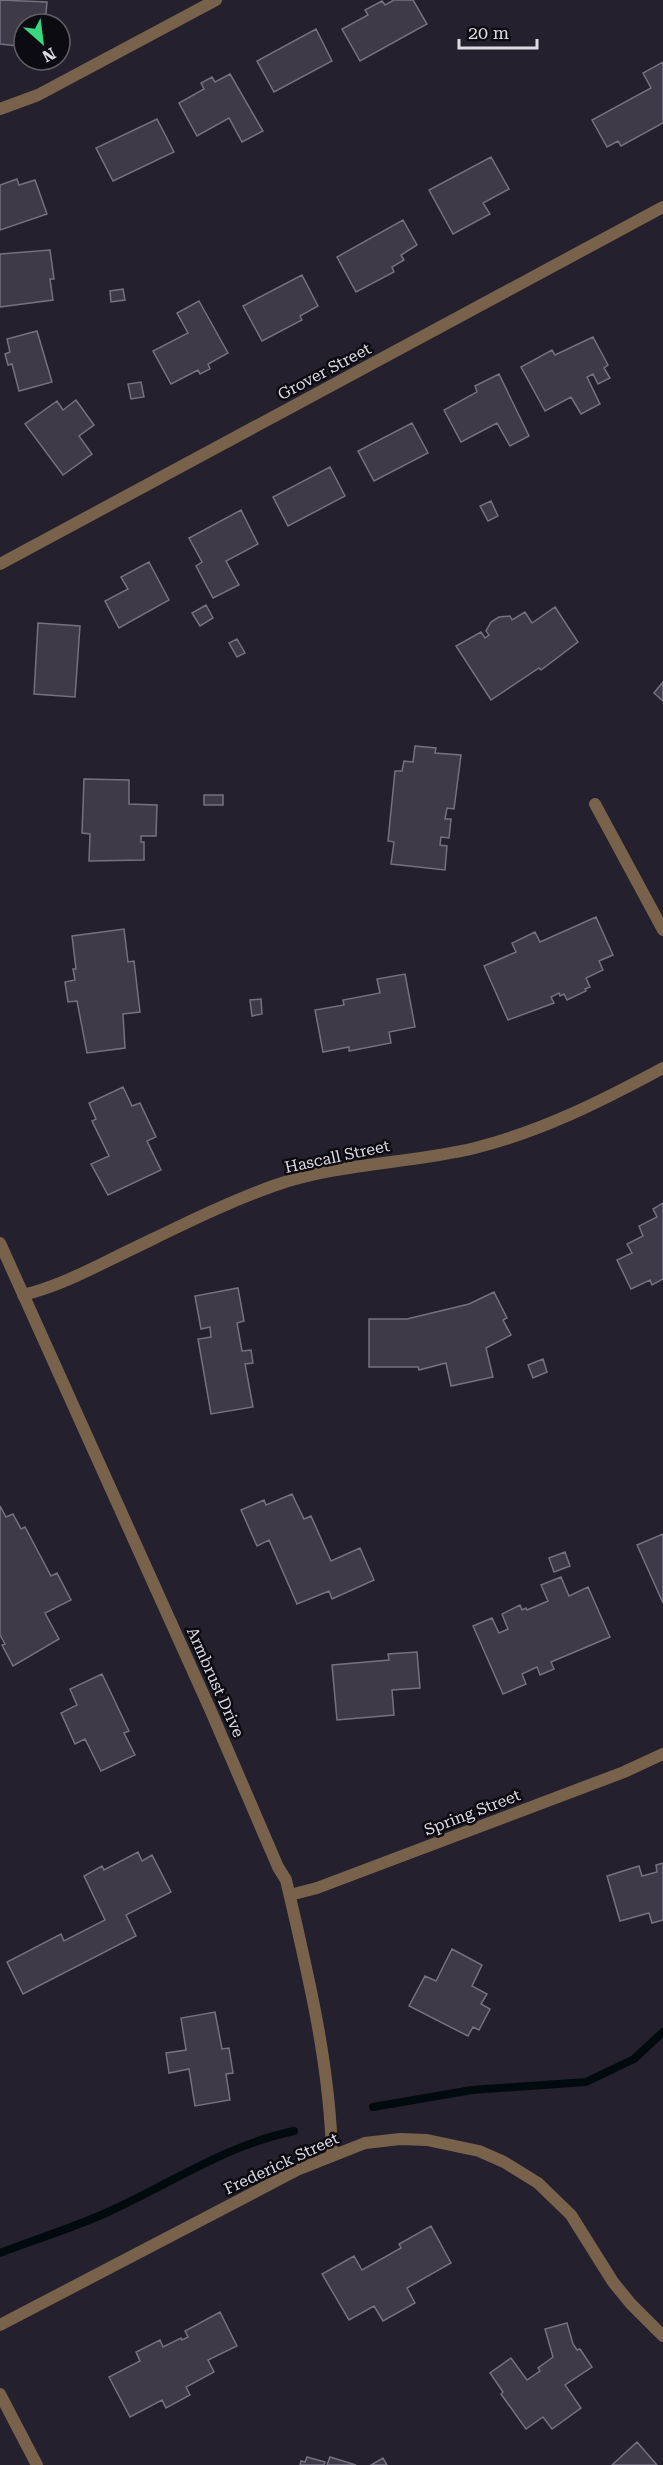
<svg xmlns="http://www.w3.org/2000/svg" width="663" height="2465" font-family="'Roboto Serif',serif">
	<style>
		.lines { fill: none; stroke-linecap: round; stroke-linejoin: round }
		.stream { stroke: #010a0e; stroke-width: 8 }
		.building { fill: #3e3a48; stroke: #757181; stroke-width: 1.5 }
		.minor { stroke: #79624c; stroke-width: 12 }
		.tertiary { stroke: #79624c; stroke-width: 12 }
		.labels { text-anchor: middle; stroke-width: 5; stroke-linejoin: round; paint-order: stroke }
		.street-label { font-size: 16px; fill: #dedbe5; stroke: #0c0b11 }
	</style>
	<rect width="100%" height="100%" fill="#24202d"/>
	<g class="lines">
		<path class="stream" d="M373 2107 472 2090 586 2082 634 2059 663 2032
			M0 2253C36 2239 73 2228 108 2212 170 2184 226 2145 294 2131"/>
	</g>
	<path class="building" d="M0 0 47 2 45 24 21 23 18 46 0 44Z
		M394 0H413L427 24 360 61 342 29 368 15 365 10 382 1 385 5Z
		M316 29 332 61 274 92 257 61Z
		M663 62V123L621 146 618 141 607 147 592 120 651 88 643 73Z
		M230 74 263 131 242 142 229 118 197 136 179 103 204 89 201 83 212 77 215 82Z
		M157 119 174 152 113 181 96 148Z
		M491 157 509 189 483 203 490 214 453 234 429 190Z
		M17 179 19 185 35 180 47 214 0 230V185Z
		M403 220 417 245 401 255 404 260 392 267 394 272 356 292 337 257Z
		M50 250 54 279H50L53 300 0 307V254Z
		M302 275 318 306 300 316 302 320 262 341 243 306Z
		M123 289 125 300 111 302 110 291Z
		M199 301 228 353 208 364 210 369 200 374 198 370 171 384 153 351 188 333 177 313Z
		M37 331 52 382 19 391 12 364 8 365 5 354 10 352 7 339Z
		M593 337 608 365 604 368 610 378 598 384 593 374 587 377 600 404 581 414 571 397 545 411 521 367 552 350 555 355Z
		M499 374 529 436 510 446 497 423 461 442 444 410 477 392 475 386Z
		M141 382 144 397 131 399 128 384Z
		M76 400 94 425 79 436 92 454 63 475 25 424 57 401 63 410Z
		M412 423 428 453 374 481 358 451Z
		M330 467 345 496 288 526 273 497Z
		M491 501 498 516 488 521 480 506Z
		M241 510 258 544 226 561 239 585 213 598 196 566 202 562 189 538Z
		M149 562 169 600 119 628 105 601 128 589 121 577Z
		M206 605 213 618 200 626 192 613Z
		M555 607 578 642 541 670 539 668 491 700 456 646 481 632 485 638 489 635 486 631 491 622 499 617 510 616 512 620 525 612 532 623Z
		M38 623 80 626 75 697 34 694Z
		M237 639 245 653 237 657 229 643Z
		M663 682V701L654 693Z
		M415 746 436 748 435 753 461 755 454 809 447 808 445 819H451L449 838 441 837 440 845 447 846 445 870 391 864 394 842 388 841 395 771H402L404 761 413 762Z
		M84 779 129 780V804L157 805 156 836H141V842H144V860L89 861 90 834 82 833Z
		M204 795H223V805H204Z
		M596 917 613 955 599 961 603 970 586 978 590 987 585 989 586 991 567 1000 564 994 560 996 559 993 551 997 554 1003 508 1020 484 966 516 952 512 943 535 932 540 942Z
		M124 929 128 962 134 961 140 1012 123 1014 125 1048 87 1053 77 1001 68 1002 65 982 75 980 73 969H76L72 936Z
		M405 974 415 1027 389 1032 391 1043 349 1051V1047L323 1052 315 1010 344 1005 343 1000 380 993 377 979Z
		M261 999 262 1014 252 1016 250 1000Z
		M123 1087 132 1106 140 1103 156 1137 147 1141 161 1170 108 1195 91 1164 109 1156 92 1121 96 1119 89 1103Z
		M663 1203V1279L652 1285 650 1280 631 1289 617 1260 632 1253 627 1244 643 1236 639 1226 657 1217 653 1209Z
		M238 1288 244 1321 237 1323 242 1351 251 1350 253 1363 245 1364 253 1407 211 1414 198 1339 211 1337 210 1327 201 1329 195 1296Z
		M494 1292 507 1318 503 1320 511 1335 486 1348 493 1377 451 1386 446 1363 419 1370 418 1367H369V1319H407L469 1304Z
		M543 1359 547 1372 533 1378 528 1365Z
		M292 1494 304 1519 311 1516 331 1561 360 1548 374 1580 332 1599 329 1591 297 1604 269 1540 257 1546 241 1510 264 1500 266 1505Z
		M0 1506 6 1517 13 1514 21 1529 25 1527 51 1576 57 1573 71 1600 45 1613 59 1639 13 1666 2 1645 5 1644 0 1635Z
		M663 1534V1603L637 1545Z
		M565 1552 570 1566 554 1572 549 1558Z
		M561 1577 569 1596 588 1587 610 1637 551 1662 554 1669 540 1675 537 1667 522 1674 526 1684 503 1694 473 1626 492 1618 499 1633 508 1629 502 1614 520 1605 522 1610 526 1608 527 1610 548 1601 541 1585Z
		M417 1652 420 1688 392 1690 394 1715 337 1720 332 1665 389 1660 388 1654Z
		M102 1674 129 1731 124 1733 135 1755 101 1771 85 1739 75 1744 61 1713 77 1705 70 1689Z
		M138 1852 142 1861 152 1855 171 1892 126 1915 136 1936 23 1994 7 1962 61 1934 64 1941 105 1920 84 1876 102 1866 104 1870Z
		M663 1863V1920L652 1923 649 1913 620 1921 607 1876 639 1866 642 1876 657 1872 656 1865Z
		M452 1949 482 1965 472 1986 487 1994 481 2004 490 2009 479 2030 473 2027 468 2036 409 2006 425 1976 436 1981Z
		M215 2012 222 2049 229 2048 233 2073 226 2074 230 2100 195 2106 189 2069 169 2073 166 2053 186 2050 181 2018Z
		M431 2226 451 2263 407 2288 415 2303 383 2321 374 2306 349 2320 322 2274 354 2256 362 2270 401 2248 399 2244Z
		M220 2312 237 2346 208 2360 214 2372 186 2387 190 2395 166 2408 162 2400 130 2417 109 2377 140 2361 136 2352 160 2340 163 2347 181 2338 182 2340 188 2337 185 2331Z
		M567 2323 573 2344 577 2350 580 2349 592 2367 565 2385 581 2408 552 2429 543 2417 526 2429 501 2394 503 2392 490 2373 511 2358 527 2380 540 2371 538 2368 553 2357 545 2329Z
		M637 2442 657 2465H612Z
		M307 2457 325 2462 324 2465H300L301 2461 305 2462Z
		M330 2457 356 2465H327Z
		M383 2458 387 2465H371Z"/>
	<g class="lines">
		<path class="minor" d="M0 109 38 95 216 0
			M0 564 663 207
			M595 804 663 930
			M0 1243 210 1709 278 1867 286 1880C307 1970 330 2063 332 2156
			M23 1295C60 1286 93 1268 128 1251 176 1228 223 1204 273 1186 338 1163 408 1164 475 1148 542 1131 602 1101 663 1068
			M290 1895 317 1888 624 1772 663 1754
			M0 2325 297 2170 365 2143 400 2139 427 2140 479 2151 504 2162 538 2183 571 2215 613 2282 631 2304 663 2336"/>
		<path class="tertiary" d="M0 2394 37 2465"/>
	</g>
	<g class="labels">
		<g class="street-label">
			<text transform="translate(324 371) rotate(-28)" y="6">Grover Street</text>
			<text transform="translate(337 1156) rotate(-12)" y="6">Hascall Street</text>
			<text transform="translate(216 1682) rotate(66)" y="6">Armbrust Drive</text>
			<text transform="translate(472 1812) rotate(-21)" y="6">Spring Street</text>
			<text transform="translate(281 2163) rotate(-25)" y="6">Frederick Street</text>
		</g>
	</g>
	<g transform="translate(42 42) rotate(152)"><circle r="28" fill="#0c0b11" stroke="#605e66" stroke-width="1.5"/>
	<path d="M0-4.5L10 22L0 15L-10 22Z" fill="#39d87f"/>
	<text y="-9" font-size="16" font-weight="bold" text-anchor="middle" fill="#dedbe5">N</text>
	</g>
	<path d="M459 39v9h78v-9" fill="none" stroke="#dedbe5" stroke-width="3"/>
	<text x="468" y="39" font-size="18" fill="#dedbe5" stroke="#0c0b11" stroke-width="4.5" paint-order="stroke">20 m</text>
</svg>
